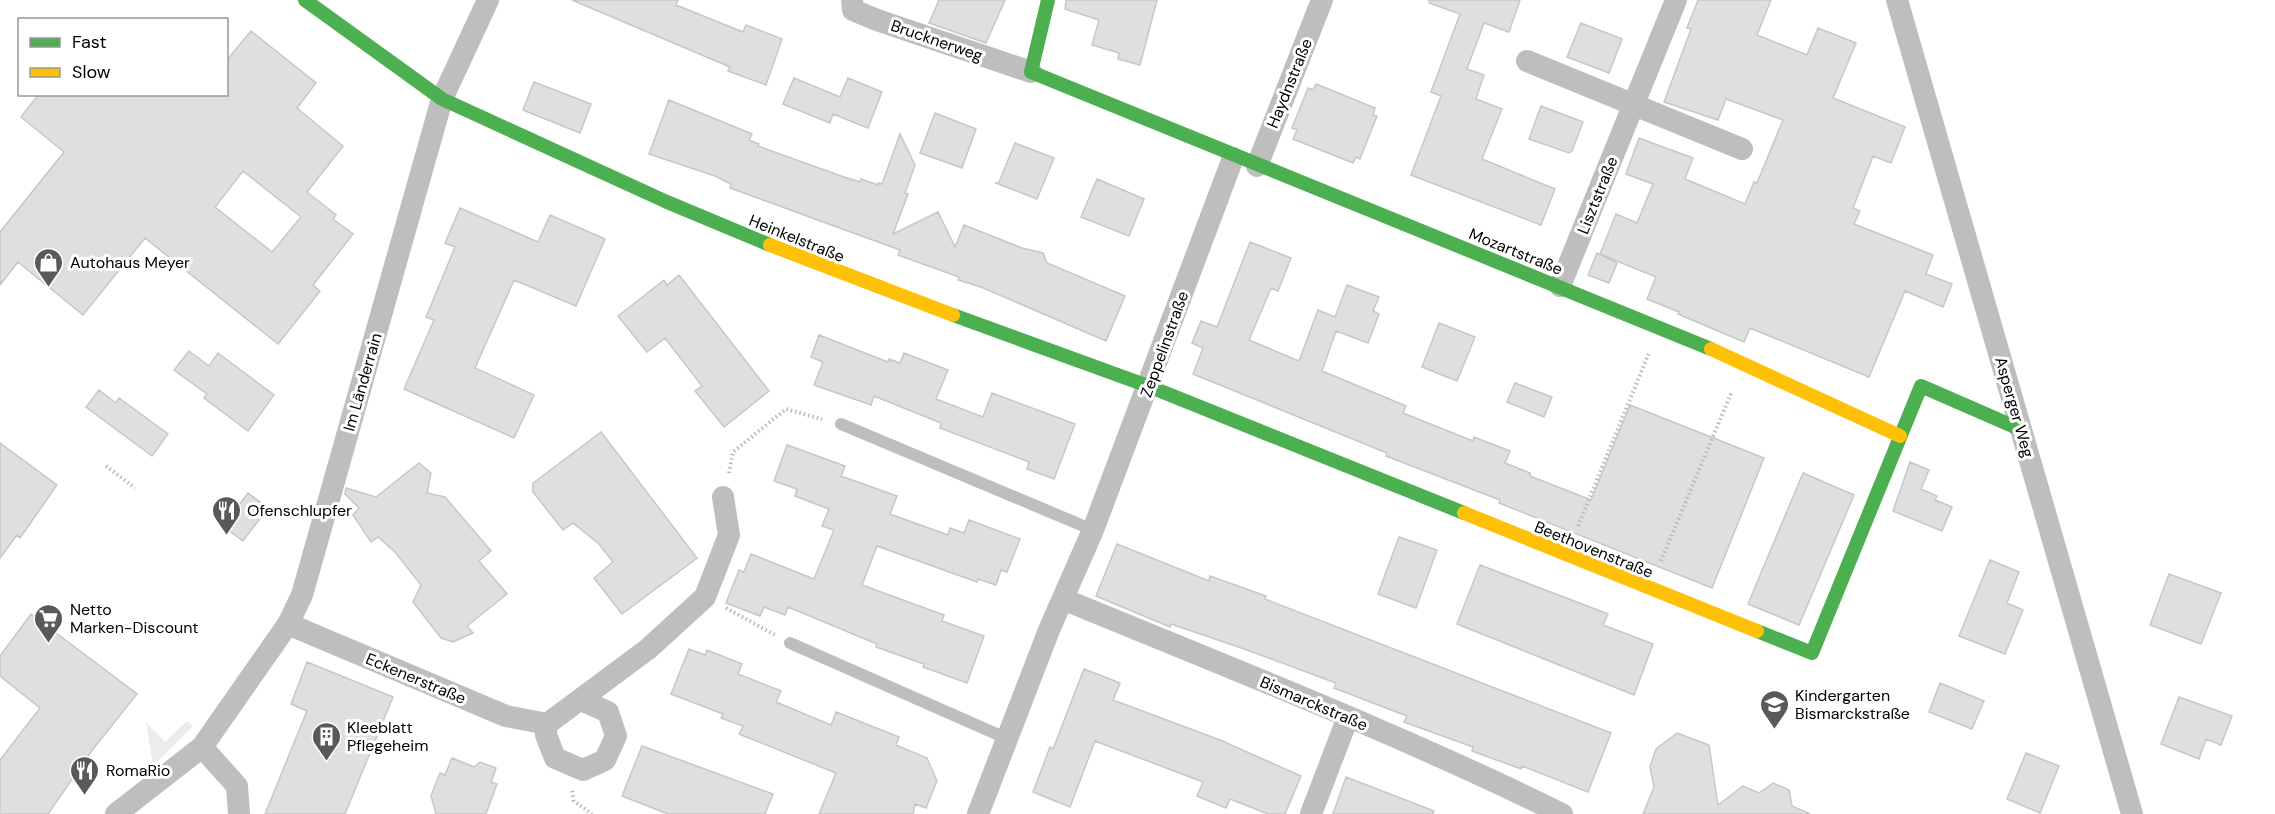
<svg xmlns="http://www.w3.org/2000/svg" width="2275" height="814" font-family="'DM Sans',sans-serif">
	<style>
		.green { fill: #ececec }
		.building { fill: #dfdfdf; stroke: #c7c7c7; stroke-width: 1.5; fill-rule: evenodd }
		.lines { fill: none; stroke-linecap: round; stroke-linejoin: round }
		.path { stroke: #b9b9b9; stroke-width: 4; stroke-dasharray: 1.5 3; stroke-linecap: butt }
		.lane { stroke: #bebebe; stroke-width: 12 }
		.street { stroke: #bebebe; stroke-width: 22 }
		.fast { stroke: #4caf50; stroke-width: 14 }
		.slow { stroke: #ffc107; stroke-width: 14 }
		.labels { text-anchor: middle; stroke-width: 6; stroke-linejoin: round; paint-order: stroke }
		.street-label { font-size: 16px; fill: #000; stroke: #fff }
		.poi-label { font-size: 16px; fill: #000; stroke: #fff; text-anchor: start }
	</style>
	<rect width="100%" height="100%" fill="#fff"/>
	<path class="green" d="M187 721 193 726 153 766 146 722 165 742Z"/>
	<path class="building" d="M572 0H678L676 5 743 32 746 25 782 39 766 85 728 71 730 67Z
		M939 0H1005L986 43 929 23Z
		M1066 0H1157L1140 65 1118 59 1119 53 1092 45 1099 20 1065 9Z
		M1429 0H1520L1509 32 1484 23 1467 69 1484 75 1476 99 1502 109 1482 159 1555 189 1541 225 1411 175 1441 96 1431 92 1460 14 1429 3Z
		M1698 0H1771L1757 35 1807 55 1818 28 1856 43 1833 98 1905 127 1891 163 1873 156 1853 208 1860 211 1854 224 1933 255 1926 274 1952 284 1943 307 1905 291 1869 377 1750 328 1744 342 1678 314 1679 312 1647 299 1656 277 1600 254 1616 214 1637 223 1653 184 1626 174 1639 138 1693 158 1685 179 1745 204 1754 182 1757 183 1783 120 1726 99 1718 120 1664 102 1691 29 1687 28Z
		M1581 23 1622 39 1609 73 1567 57Z
		M251 31 316 83 297 108 343 146 307 192 336 215 333 219 353 234 313 285 320 291 278 344 145 238 83 315 18 262 0 285V232L64 152 21 117 39 94H226V61ZM243 171 301 217 272 252 215 207Z
		M794 78 840 97 848 78 882 92 868 128 833 114 830 123 783 104Z
		M534 82 591 104 580 133 523 110Z
		M1316 84 1375 108 1373 115 1377 116 1360 159 1356 157 1353 163 1293 139 1297 130 1292 128 1308 88 1313 90Z
		M669 100 752 134 749 140 759 144 758 146 844 177 860 182 861 179 878 185V183L882 184 900 134 915 165 905 193 908 194 893 234 938 212 955 247 964 225 1022 248 1043 253 1047 263 1125 296 1106 341 981 287 958 280 959 277 898 255 900 250 730 188 731 184 715 176 649 154Z
		M1541 106 1583 122 1572 151 1569 153 1529 139Z
		M935 113 976 129 962 168 920 153Z
		M1015 143 1054 158 1037 199 996 183 999 182Z
		M1097 179 1144 199 1129 236 1081 217Z
		M460 208 538 242 550 215 605 239 576 306 514 280 475 368 534 395 514 438 404 389 434 320 426 317 455 247 445 243Z
		M1250 242 1291 258 1278 291 1271 288 1249 340 1299 361 1318 310 1335 317 1347 285 1379 297 1373 311 1379 314 1368 343 1336 331 1322 371 1406 406 1403 413 1473 441 1474 437 1510 451 1505 463 1530 473V476L1591 500 1630 405 1764 458 1712 588 1499 503 1500 500 1386 456 1387 453 1193 374 1203 348 1192 343 1201 321 1217 327Z
		M1597 253 1617 263 1609 283 1588 275Z
		M679 275 769 391 724 427 695 391 702 386 665 338 647 352 618 316 664 280 667 285Z
		M1439 323 1475 337 1457 381 1422 367Z
		M819 335 888 362 889 359 900 363 904 353 948 370 936 399 983 417 992 393 1075 424 1054 479 1027 469 1029 462 940 428 941 423 874 396 871 405 814 385 823 362 811 357Z
		M189 351 209 366 218 353 274 395 248 431 204 398 207 394 174 370Z
		M1515 383 1552 397 1544 417 1507 402Z
		M99 390 116 403 119 398 168 434 152 456 86 407Z
		M601 432 697 558 622 614 594 578 613 562 599 544 573 523 563 530 533 492V483Z
		M0 443 57 485 20 538 17 535 0 558Z
		M787 445 845 466 841 476 897 496 890 514 948 535 950 528 964 533 969 520 1020 539 1007 572 1001 570 996 585 978 579 977 582 877 546 862 585 944 615 942 621 984 636 967 683 923 667 924 664 876 647 877 644 788 607 785 615 764 607 760 616 726 603 739 570 744 572 751 554 814 579 834 530 822 526 829 509 795 496 797 489 774 481Z
		M1910 462 1929 470 1921 489 1937 496 1935 500 1952 507 1942 531 1893 511Z
		M419 463 431 473 427 493 445 497 491 551 479 561 507 594 467 626 473 633 453 642 441 638 413 602 421 585 395 552 378 537 371 542 353 515 359 508 345 494 346 488 376 497Z
		M1803 473 1854 495 1799 625 1748 604Z
		M248 493 268 508 243 541 223 526Z
		M1399 537 1437 550 1416 608 1378 594Z
		M1117 544 1209 581 1210 576 1266 596 1265 599 1611 733 1588 792 1522 766 1521 769 1472 751 1473 747 1404 722 1407 716 1334 688 1336 683 1247 650 1171 624 1170 627 1096 596Z
		M1990 560 2019 572 2007 603 2023 610 2005 654 1959 636Z
		M1480 565 1608 614 1603 625 1653 644 1634 695 1457 624Z
		M2169 574 2221 593 2201 644 2150 625Z
		M31 614 137 694 93 749 48 814H0V760L40 708 0 676V656Z
		M689 649 705 655 707 650 742 664 738 674 781 691 776 702 831 725 836 712 899 737 896 745 927 758 937 781 926 808 915 804 913 814H819L836 773 739 734 743 726 721 718 723 714 671 694Z
		M307 662 393 697 345 814H265L307 711 291 704Z
		M1084 669 1120 683 1113 700 1220 740 1301 776 1285 814H1268L1230 799 1226 808 1197 796 1203 782 1095 741 1070 807 1033 792 1050 747 1053 749Z
		M1940 683 1984 701 1972 729 1929 712Z
		M2179 697 2232 716 2221 745 2206 739 2199 759 2161 744Z
		M1677 733 1709 745 1718 805 1743 786 1759 793 1773 783 1789 790 1792 806 1810 814H1643L1654 787 1650 767 1656 749Z
		M642 746 773 794 765 814H668L622 796Z
		M2026 753 2059 766 2040 813 2007 799Z
		M452 758 474 767 480 762 496 768 491 782 497 784 486 814H436L431 796 440 773 445 775Z
		M1346 777 1434 811 1433 814H1333Z"/>
	<g class="lines">
		<path class="path" d="M106 466 135 488
			M729 473 733 452 786 409 822 419
			M1578 526 1649 353
			M1661 561 1732 391
			M726 608 775 635
			M572 791 574 801 592 814"/>
		<path class="lane" d="M841 424 1093 530
			M790 643 1008 739"/>
		<path class="street" d="M852 0 853 10 877 20 1031 72
			M1897 0 2132 814
			M1527 61 1742 149
			M1257 166 1322 0
			M1560 286 1676 0
			M1063 599C1230 668 1400 734 1562 814
			M288 624 506 716 547 724 648 649 705 597 729 535 723 497
			M547 724 546 735 555 758 583 770 605 760 616 736 608 712 581 700
			M202 747 237 786 239 814
			M116 814 202 747 288 624 302 595 442 99 488 0
			M978 814 1049 630 1093 530 1233 158
			M1311 814 1348 717"/>
		<path class="fast" d="M305 0 442 99 667 202 770 245
			M1048 0 1031 72 1711 349
			M953 315 1148 386 1464 513
			M1757 631 1812 653 1921 386 2022 430"/>
		<path class="slow" d="M770 245 953 315
			M1711 349 1900 436
			M1464 513 1757 631"/>
	</g>
	<defs>
		<symbol id="shop-pin" viewBox="-11 -11 22 30"><path d="M0 17L-7.5 6A9.5 9.5 0 1 1 7.5 6Z" fill="#595959" stroke="#fff"/><path d="M-5-2.5h2.3a2.7 3.5 0 0 1 5.4 0H5L5.5 6h-11ZM-1.5-2.5h3a1.5 2.3 0 0 0-3 0Z" fill="#fff"/></symbol>
		<symbol id="restaurant-pin" viewBox="-11 -11 22 30"><path d="M0 17L-7.5 6A9.5 9.5 0 1 1 7.5 6Z" fill="#595959" stroke="#fff"/><path d="M-5-6h1v4h1v-4h1v4h1v-4h1v5L-1.5 .5V6h-2V.5L-5-1ZM5-6V6H3V1.5H1.5Q1.5-4 5-6Z" fill="#fff"/></symbol>
		<symbol id="supermarket-pin" viewBox="-11 -11 22 30"><path d="M0 17L-7.5 6A9.5 9.5 0 1 1 7.5 6Z" fill="#595959" stroke="#fff"/><path d="M-6-5.5h2.5l.6 2H6L4.5 2H-2.5L-4.4-4H-6ZM-1.5 3.2a1.3 1.3 0 1 0 .1 0ZM3 3.2a1.3 1.3 0 1 0 .1 0Z" fill="#fff"/></symbol>
		<symbol id="school-pin" viewBox="-11 -11 22 30"><path d="M0 17L-7.5 6A9.5 9.5 0 1 1 7.5 6Z" fill="#595959" stroke="#fff"/><path d="M0-5L7-2L0 1L-7-2ZM-4 1L0 2.5L4 1V4Q0 6-4 4Z" fill="#fff"/></symbol>
		<symbol id="building-pin" viewBox="-11 -11 22 30"><path d="M0 17L-7.5 6A9.5 9.5 0 1 1 7.5 6Z" fill="#595959" stroke="#fff"/><path d="M-4-6H4V6H1V3H-1V6H-4ZM-2.5-4.3h1.7v1.8h-1.7ZM.8-4.3h1.7v1.8H.8ZM-2.5-1h1.7V.8h-1.7ZM.8-1h1.7V.8H.8Z" fill="#fff"/></symbol>
	</defs>
	<g fill-rule="evenodd">
		<use href="#shop-pin" x="32" y="246" width="33" height="45"/>
		<use href="#restaurant-pin" x="210" y="494" width="33" height="45"/>
		<use href="#supermarket-pin" x="32" y="602" width="33" height="45"/>
		<use href="#school-pin" x="1758" y="688" width="33" height="45"/>
		<use href="#building-pin" x="310" y="720" width="33" height="45"/>
		<use href="#restaurant-pin" x="68" y="754" width="33" height="45"/>
	</g>
	<g class="labels">
		<g class="street-label">
			<text transform="translate(937 40) rotate(19)" y="6">Brucknerweg</text>
			<text transform="translate(1289 83) rotate(-68)" y="6">Haydnstraße</text>
			<text transform="translate(1597 195) rotate(-68)" y="6">Lisztstraße</text>
			<text transform="translate(797 238) rotate(22)" y="6">Heinkelstraße</text>
			<text transform="translate(1516 251) rotate(22)" y="6">Mozartstraße</text>
			<text transform="translate(1164 344) rotate(-70)" y="6">Zeppelinstraße</text>
			<text transform="translate(362 382) rotate(-74)" y="6">Im Länderrain</text>
			<text transform="translate(2015 407) rotate(74)" y="6">Asperger Weg</text>
			<text transform="translate(1594 549) rotate(22)" y="6">Beethovenstraße</text>
			<text transform="translate(416 678) rotate(23)" y="6">Eckenerstraße</text>
			<text transform="translate(1314 703) rotate(23)" y="6">Bismarckstraße</text>
		</g>
		<g class="poi-label">
			<text x="70" y="268">Autohaus Meyer</text>
			<text x="247" y="516">Ofenschlupfer</text>
			<text x="70" y="615">Netto<tspan x="70" dy="18">Marken-Discount</tspan></text>
			<text x="1795" y="701">Kindergarten<tspan x="1795" dy="18">Bismarckstraße</tspan></text>
			<text x="347" y="733">Kleeblatt<tspan x="347" dy="18">Pflegeheim</tspan></text>
			<text x="106" y="776">RomaRio</text>
		</g>
	</g>
	<rect x="18" y="18" width="210" height="78" fill="#ffffff" stroke="#999999" stroke-width="1.5"/>
	<rect x="30" y="38" width="30" height="9" fill="#4caf50" stroke="#999999" stroke-width="1.5"/>
	<text x="72" y="48" font-size="18" fill="#000000">Fast</text>
	<rect x="30" y="68" width="30" height="9" fill="#ffc107" stroke="#999999" stroke-width="1.5"/>
	<text x="72" y="78" font-size="18" fill="#000000">Slow</text>
</svg>
